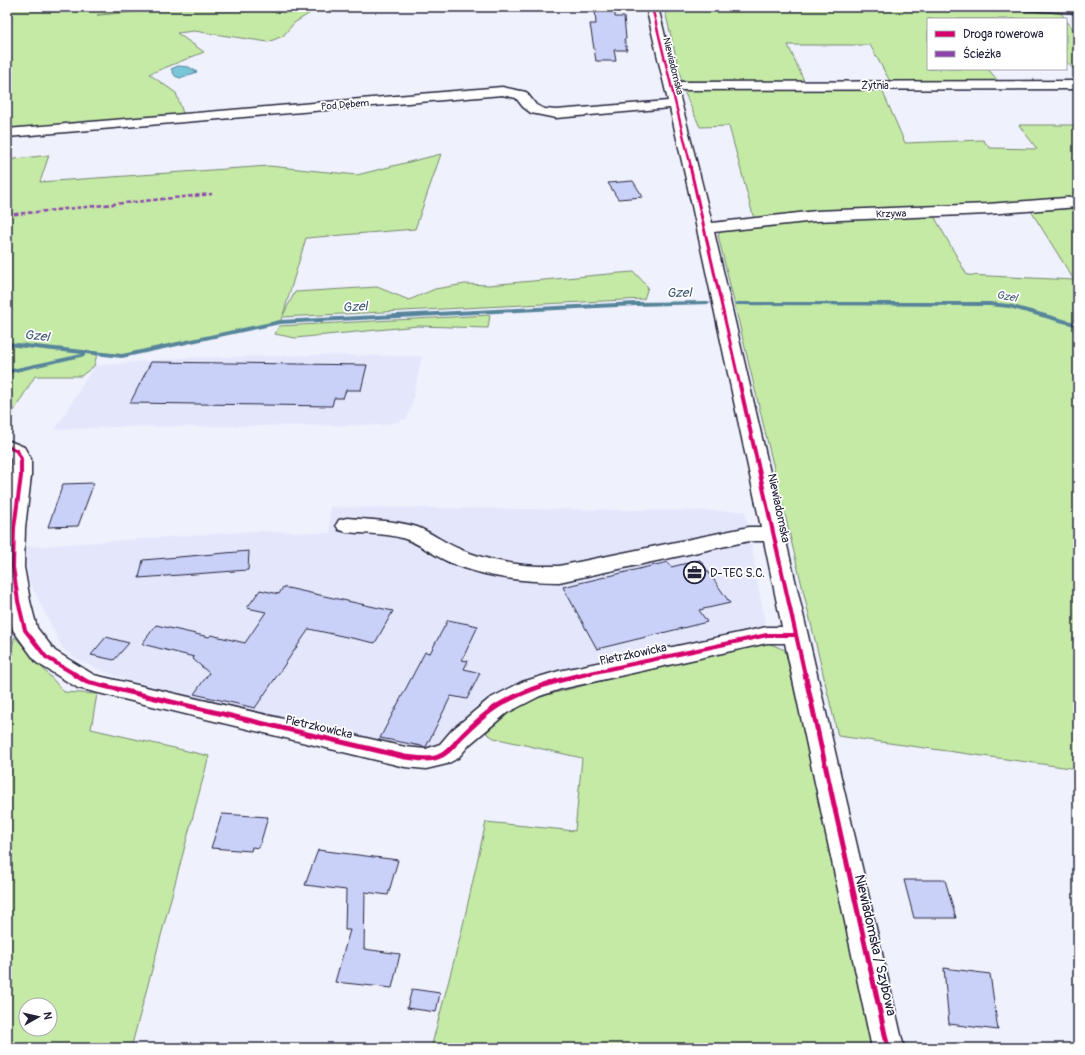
<svg xmlns="http://www.w3.org/2000/svg" width="1085" height="1055" font-family="Pangolin,sans-serif">
	<style>
		.built { fill: #e4e7fc }
		.green { fill: #c5eaa5; stroke: #748670; fill-rule: evenodd }
		.water { fill: #7ac6d9; stroke: #57849a }
		.lines { fill: none; stroke-linecap: round; stroke-linejoin: round }
		.stream { fill: #57849a; fill-rule: evenodd }
		.building { fill: #cad1f9; stroke: #22223b }
		.minor-casing { stroke: #22223b; stroke-width: 3 }
		.minor { fill: #fff; fill-rule: evenodd }
		.quiet { stroke: #8e44ad; stroke-width: 2.5; stroke-dasharray: 4.5 2.5; stroke-linecap: butt }
		.cycleway-far3-casing { stroke: #fff; stroke-width: 4 }
		.cycleway-far2-casing { stroke: #fff; stroke-width: 5 }
		.cycleway-far1-casing { stroke: #fff; stroke-width: 6 }
		.cycleway-casing { stroke: #fff; stroke-width: 8 }
		.cycleway-far3 { stroke: #d6006c; stroke-width: 2.5 }
		.cycleway-far2 { stroke: #d6006c; stroke-width: 3 }
		.cycleway-far1 { stroke: #d6006c; stroke-width: 4 }
		.cycleway { stroke: #d6006c; stroke-width: 5 }
		.labels { text-anchor: middle; stroke-width: 3.5; stroke-linejoin: round; paint-order: stroke }
		.far-street-label { font-size: 10px; fill: #22223b; stroke: #fff }
		.far-water-label { font-size: 11px; font-style: italic; fill: #415b72; stroke: #fff }
		.street-label { font-size: 12px; fill: #22223b; stroke: #fff }
		.poi-label { font-size: 12px; fill: #22223b; stroke: #fff; text-anchor: start }
		.water-label { font-size: 13px; font-style: italic; fill: #415b72; stroke: #fff }
		.near-street-label { font-size: 14px; fill: #22223b; stroke: #fff }
	</style>
	<rect width="100%" height="100%" fill="#eff1fd"/>
	<filter id="ink" filterUnits="userSpaceOnUse"><feTurbulence type="fractalNoise" baseFrequency=".025" numOctaves="2"/><feDisplacementMap in="SourceGraphic" scale="8" xChannelSelector="R" yChannelSelector="G"/><feConvolveMatrix kernelMatrix="1 2 1 2 8 2 1 2 1" color-interpolation-filters="sRGB"/></filter>
	<g filter="url(#ink)">
		<path class="built" d="M310 355 422 356 411 408 406 419 386 425 109 427 55 430 94 366 179 358Z
			M330 507 745 511 767 635 504 692 467 716 443 746 419 752 328 733 124 679 83 663 63 649 29 581 26 547 254 531 330 533Z"/>
		<path class="green" d="M7 7H140L141 10 97 15 193 7H315L310 13 294 23 283 36 268 42 194 31 177 33 204 52 149 74 176 93 184 116 61 124 60 126 7 130Z
			M664 7H960L1061 13 1078 36V74L1066 61V19H928V69H988L999 82 891 83 870 45H788L805 83 683 86Z
			M881 88 905 143 983 140 990 148 1037 149 1019 125H1078V198L754 219 729 126 700 127 683 89Z
			M441 154 415 229 306 238 283 315 295 292 377 287 409 300 435 289 465 284 489 285 620 273 634 272 648 287 644 299 282 317 280 322 122 356 97 354 94 366 81 376H35L7 422V160L49 155 40 182 269 166 357 175Z
			M1078 208V769L838 736 718 235 724 229 806 221 876 217 934 216 967 275 1074 280 1031 211Z
			M490 315 488 328 418 326 295 338 275 334 279 326Z
			M15 637 64 692 97 694 91 729 209 756 131 1048H7V661ZM26 1005H50V1029H26Z
			M768 643 785 650 877 1048H431L461 934 486 822 575 831 582 758 494 738 486 733 515 706 547 695 635 672Z"/>
		<path class="water" d="M178 66 189 67 197 72 180 78 175 76 171 69Z"/>
		<g class="lines">
			<path class="stream" d="M708 301 710 302V304L636 306 280 324 122 358 85 354V356L7 374V370L82 354 7 346V342L122 354 280 320 636 302Z
				M738 302H989L1009 304 1078 323V327L1009 308 989 306 736 305V303Z"/>
		</g>
		<path class="building" d="M595 8H615V17H624L626 39H624L627 50H614L616 61H596L590 24H596Z
			M633 181 643 197 618 199 608 183Z
			M151 362 227 363 367 365 361 390H346L343 398H334L332 406 130 403Z
			M94 483 78 526 48 527 63 484Z
			M249 551 248 570 139 578 143 560Z
			M700 560 730 603 699 610 707 622 597 649 563 587 668 562 671 567Z
			M283 587 393 611 375 643 309 629 255 708 194 694 209 673 193 659 194 657 142 644 156 625 209 637 211 635 245 643 266 612 247 608 260 590 279 594Z
			M448 620 478 626 462 660 468 661 464 669 480 673 467 699 451 696 426 747 380 738 425 652 430 653Z
			M106 637 129 643 114 660 91 655Z
			M222 814 268 817 259 848 252 847 251 851 211 848Z
			M318 850 398 860 388 895 365 892 364 949 400 954 392 988 335 982 350 930H345L346 890 305 885Z
			M904 880H945L956 918H914Z
			M944 968 990 974 998 1030 949 1024Z
			M412 989 440 993 436 1012 407 1008Z"/>
		<g class="lines">
			<defs>
				<path id="minor" d="M646 7H658L676 82 1078 81V89L678 90 712 223 816 211 988 204 1078 197V207L988 214 816 221 714 232 904 1048H872L785 643H767L561 689 540 696 507 713 470 744 458 758 447 764 426 769 405 767 78 688 37 663 13 630 7 604V500L11 476V459L7 454V440L24 447 31 459V476L25 528 24 567 30 601 37 628 55 651 94 675 405 747 426 749 440 744 452 730 489 699 522 682 559 671 767 627H782L764 541H749L559 582C522 582 485 577 451 563 434 556 418 542 402 538 385 533 365 534 347 532L339 530 336 525 339 520 347 518C370 520 394 520 417 527 430 532 442 541 455 547 488 562 523 567 559 566L749 527H761L692 206 670 108 556 118 531 113 523 107 516 98 502 95 7 137V129L502 87 526 92 536 105 545 109 556 110 668 101Z
					M1019 7H1078V13L1025 10Z"/>
			</defs>
			<use href="#minor" class="minor-casing"/>
			<use href="#minor" class="minor"/>
			<path class="quiet" d="M7 215 212 194"/>
			<defs>
				<path id="cycleway-far3" d="M652 7 691 167"/>
				<path id="cycleway-far2" d="M690 166 740 386"/>
				<path id="cycleway-far1" d="M740 385 805 675
					M7 446 17 451 21 459V476L14 528 13 567 18 601 25 630 46 657 76 675
					M581 675 767 635H796"/>
				<path id="cycleway" d="M74 674 87 682 405 757C416 758 428 761 438 757 449 753 454 744 461 737 472 726 486 713 499 705 526 689 555 681 585 674
					M805 674 888 1048"/>
			</defs>
			<use href="#cycleway-far3" class="cycleway-far3-casing"/>
			<use href="#cycleway-far2" class="cycleway-far2-casing"/>
			<use href="#cycleway-far1" class="cycleway-far1-casing"/>
			<use href="#cycleway" class="cycleway-casing"/>
			<use href="#cycleway-far3" class="cycleway-far3"/>
			<use href="#cycleway-far2" class="cycleway-far2"/>
			<use href="#cycleway-far1" class="cycleway-far1"/>
			<use href="#cycleway" class="cycleway"/>
		</g>
	</g>
	<defs>
		<symbol id="office-ring" viewBox="-11 -11 22 22"><circle r="9.5" fill="#fff" stroke="#22223b" stroke-width="1.5"/><path d="M-6-3h4V-5.5h4V-3h4V5H-6ZM-1-4.5V-3h2v-1.5ZM-6 0V1H6V0Z" fill="#22223b"/></symbol>
	</defs>
	<g fill-rule="evenodd">
		<use href="#office-ring" x="682" y="560" width="25" height="25"/>
	</g>
	<g class="labels">
		<g class="far-street-label">
			<text transform="translate(674 66) rotate(76)" y="4">Niewiadomska</text>
			<text x="875" y="89">Żytnia</text>
			<text transform="translate(345 104) rotate(-5)" y="4">Pod Dębem</text>
			<text transform="translate(891 213) rotate(-2)" y="4">Krzywa</text>
		</g>
		<g class="far-water-label">
			<text transform="translate(1007 296) rotate(10)" y="4">Gzel</text>
		</g>
		<g class="street-label">
			<text transform="translate(779 508) rotate(78)" y="4">Niewiadomska</text>
			<text transform="translate(633 654) rotate(-12)" y="4">Pietrzkowicka</text>
			<text transform="translate(319 727) rotate(13)" y="4">Pietrzkowicka</text>
		</g>
		<g class="poi-label">
			<text x="710" y="577">D-TEC S.C.</text>
		</g>
		<g class="water-label">
			<text transform="translate(679 292) rotate(-1)" y="5">Gzel</text>
			<text transform="translate(355 306) rotate(-3)" y="5">Gzel</text>
			<text transform="translate(37 335) rotate(6)" y="5">Gzel</text>
		</g>
		<g class="near-street-label">
			<text transform="translate(876 945) rotate(77)" y="5">Niewiadomska / Szybowa</text>
		</g>
	</g>
	<rect width="1085" height="1055" fill="none" stroke="#fff" stroke-width="24"/>
	<rect x="12" y="12" width="1061" height="1031" fill="none" stroke="#22223b" stroke-width="1.5" filter="url(#ink)"/>
	<rect x="927" y="18" width="140" height="52" fill="#ffffff" stroke="#a7a7b1"/>
	<rect x="935" y="31" width="20" height="6" fill="#d6006c" stroke="#a7a7b1"/>
	<text x="963" y="38" font-size="12" fill="#22223b">Droga rowerowa</text>
	<rect x="935" y="51" width="20" height="6" fill="#8e44ad" stroke="#a7a7b1"/>
	<text x="963" y="58" font-size="12" fill="#22223b">Ścieżka</text>
	<g transform="translate(38 1017) rotate(82)"><circle r="19" fill="#ffffff" stroke="#a7a7b1"/>
	<path d="M0-3L7 15L0 10L-7 15Z" fill="#22223b"/>
	<text y="-6" font-size="11" font-weight="bold" text-anchor="middle" fill="#22223b">N</text>
	</g>
</svg>
